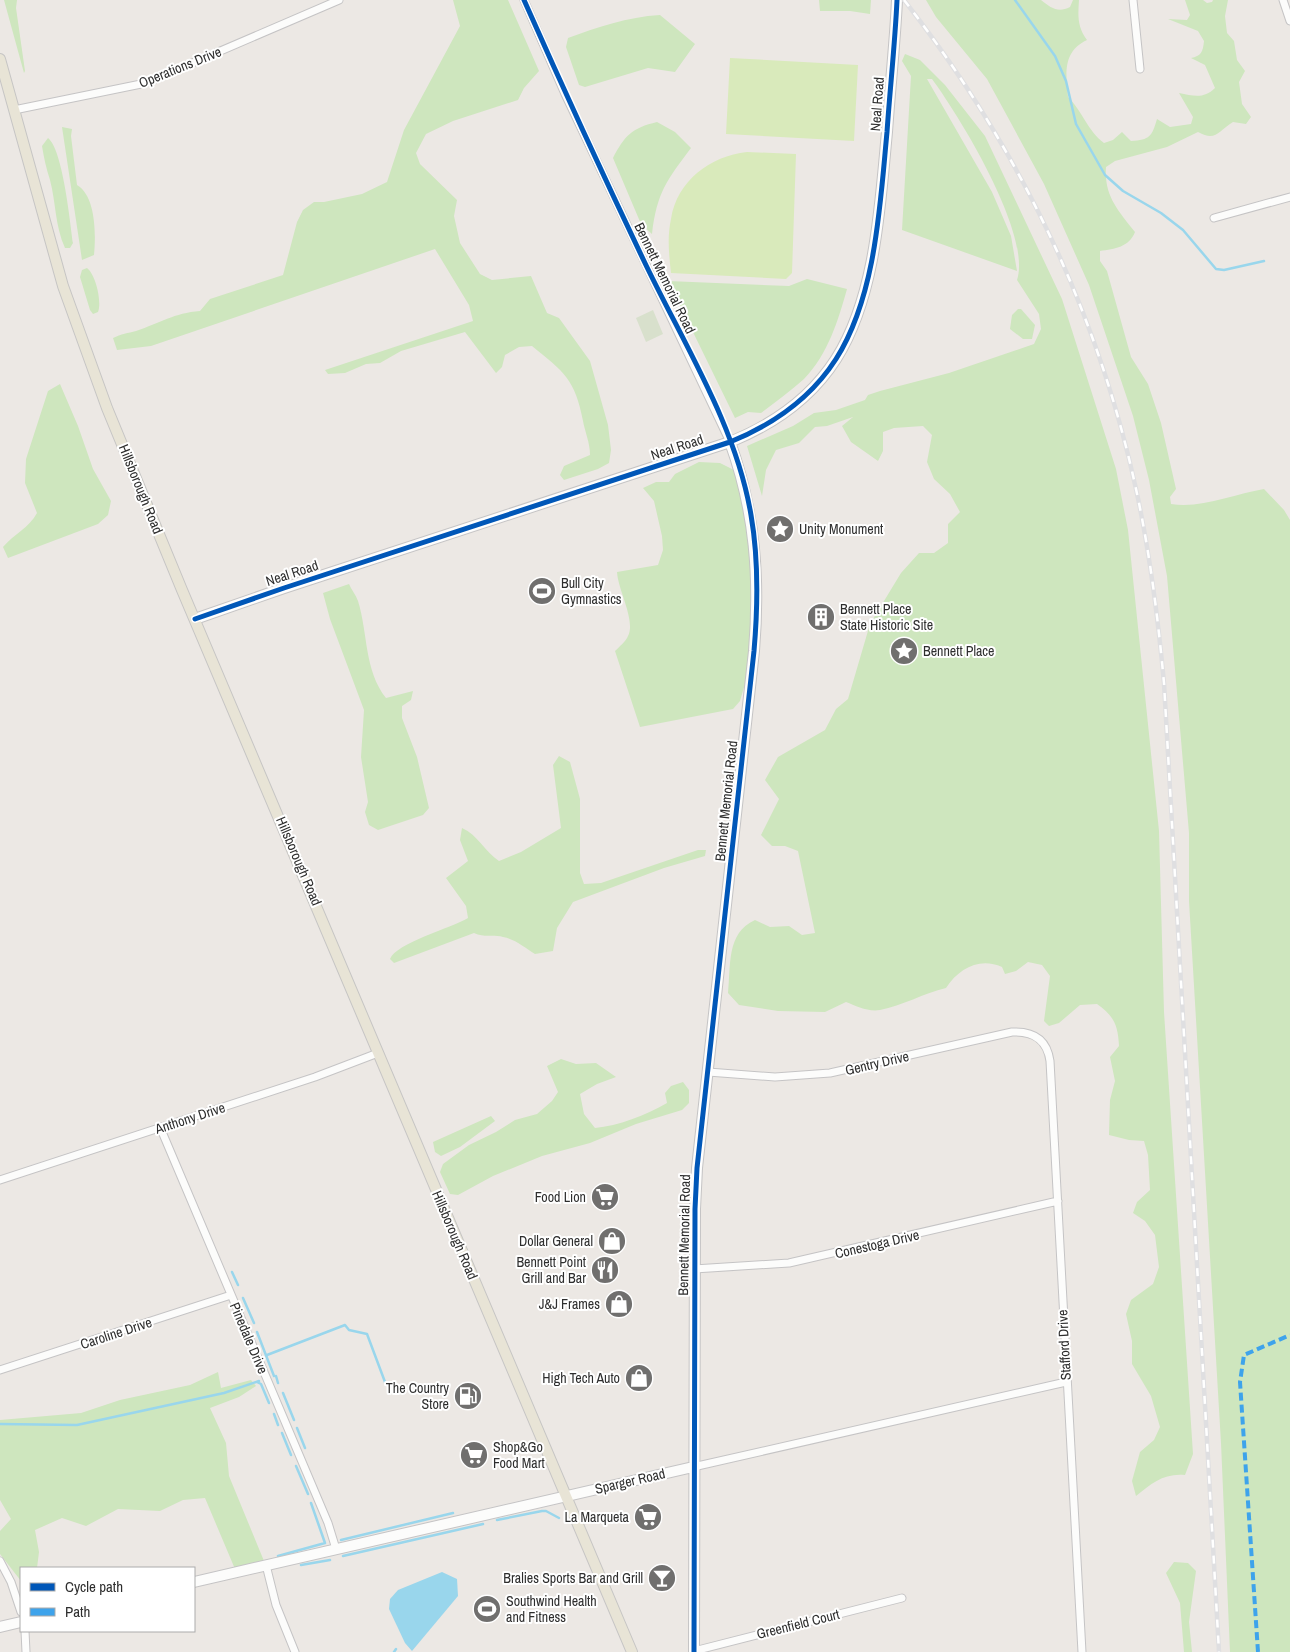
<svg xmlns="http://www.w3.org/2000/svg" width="1290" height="1652" font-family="'Archivo Narrow',sans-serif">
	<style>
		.green { fill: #cee6be }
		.cemetery { fill: #d8e0cc }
		.pitch { fill: #d9eabb }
		.water { fill: #99d6ec }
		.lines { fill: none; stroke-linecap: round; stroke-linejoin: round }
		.stream { stroke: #99d6ec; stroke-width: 2.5 }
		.street-casing { stroke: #c5c4c5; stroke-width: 9 }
		.secondary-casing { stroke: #c5c4c5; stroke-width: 12 }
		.primary-casing { stroke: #c6c5c4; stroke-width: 12 }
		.street { stroke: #fcfcfb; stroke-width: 7 }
		.secondary { stroke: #fcfcfb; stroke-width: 10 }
		.primary { stroke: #e8e4d6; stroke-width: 10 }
		.rail-casing { stroke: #dfdfe1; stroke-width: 4.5 }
		.rail { stroke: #fff; stroke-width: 2.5; stroke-dasharray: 8; stroke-linecap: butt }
		.quiet { stroke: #3ea3eb; stroke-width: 4; stroke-dasharray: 8 4; stroke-linecap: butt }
		.cycleway-casing { stroke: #fff; stroke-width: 8 }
		.cycleway { stroke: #0057b8; stroke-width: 5 }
		.labels { text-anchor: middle; stroke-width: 4; stroke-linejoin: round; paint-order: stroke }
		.street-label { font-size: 14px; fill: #2e2e2e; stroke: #fff }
		.poi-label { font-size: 14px; fill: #2e2e2e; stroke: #fff; text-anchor: end }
	</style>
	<rect width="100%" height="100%" fill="#ece8e4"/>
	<path class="green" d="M4 0H17L16 8 25 71 24 73Z
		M453 0H508L539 71 524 88 518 100 453 121 426 134 416 153 420 164 457 200 454 216 460 243 480 274 492 280 531 276 547 313 559 318 590 361 608 425 611 450 609 463 598 469 564 480 560 475 564 466 590 455C590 443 585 432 583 421 575 379 564 372 532 346L519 347 505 355 502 367 496 373 465 332 401 351 380 363 366 364 345 373 328 374 325 370 473 321 469 305 435 249 151 346 117 350 113 338C121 334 128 333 136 331 160 323 174 313 200 311L210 299 283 275 297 222 303 210 314 202H324L362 194 387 182 404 130 460 26Z
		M819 0H871L870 14 850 11H820Z
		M926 0H1041C1051 8 1058 13 1070 7L1073 0H1079C1078 15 1077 27 1087 40 1062 52 1066 74 1068 97 1083 112 1087 130 1104 143L1113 140 1122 132 1131 141C1150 140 1152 136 1157 119L1170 127 1191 124 1193 117 1179 93C1194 96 1204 99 1215 88L1205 65 1191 58C1201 56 1203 52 1204 41L1198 31 1168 19 1187 20 1190 15 1185 0H1203L1207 3 1212 2 1213 0H1228L1225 16 1227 33 1234 41 1237 60 1245 71 1239 82 1242 104 1251 117 1246 124 1233 122C1218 131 1216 142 1198 132L1167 147 1115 161 1106 167C1104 196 1118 210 1135 232 1129 247 1115 249 1100 251V261L1107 271 1131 357 1148 384 1161 423 1176 489 1170 497 1171 504C1201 509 1234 494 1264 489L1284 510 1290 520V1652H1230L1221 1443 1189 901V833L1167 576 1149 480 1133 416 1089 285 1044 184 987 79 936 17Z
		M660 15 695 44 675 72 648 68 585 87 579 85 566 47 568 38C598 27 627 17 660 15Z
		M905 54 920 60 945 85 985 136 1062 299 1116 469 1128 530 1159 831 1164 1012 1193 1454 1185 1475C1164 1473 1152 1483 1136 1496L1132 1481 1140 1452 1154 1440 1160 1427 1151 1396 1132 1364V1341L1126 1314 1131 1300 1153 1284 1159 1267 1155 1235 1145 1221 1133 1213 1137 1202 1150 1190 1148 1155 1144 1141 1129 1140 1109 1135 1110 1100 1115 1081 1110 1057 1119 1046C1118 1025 1114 1016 1097 1004L1080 1005 1059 1023 1049 1026 1044 1021 1050 976 1042 965 1028 962 1016 971 1005 974 1002 967C980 957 959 968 946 988 924 993 902 1006 880 1010 868 1012 856 1006 846 1002L825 1012 778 1011 739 1005 728 993C731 966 726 933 755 920L770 927 789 926 802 935 815 933 798 851 785 846H772L761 835 779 799 765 780 778 757 825 730 836 709 848 699 870 624 901 573 919 553H934L948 543V524L960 512 950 494 934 479 927 462 932 435 923 426 894 428 883 432V451L878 461 851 442 842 426 853 417 827 426 815 427 799 443 776 450 766 470 762 496 747 446 793 426 814 413 836 410 865 400 868 395 880 391 949 373 1034 344 1041 329 1039 314 1017 280C1032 234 960 117 932 79H927L992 192 1011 236 1017 271 902 230 911 76 902 61Z
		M657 122 675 132 691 148C667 180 657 192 652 234L641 224 613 158C625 135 632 128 657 122Z
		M62 127 72 129 71 136 77 185C96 196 96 235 94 255L82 260Z
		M48 138C63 150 70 222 73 243L70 248H65C55 226 56 203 50 180 46 168 44 158 42 146Z
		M87 268C96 275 102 302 98 312L93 314 90 310 80 277 82 270Z
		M807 279 847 289C838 321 828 354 804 379 791 391 775 402 761 413L748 412 735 418 668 281 789 286Z
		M1018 309H1021L1035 325 1032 339H1023L1010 329 1012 315Z
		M60 384 78 426 93 469 111 501 108 515 98 524 8 558 3 547C14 534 29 528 37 513L25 483 26 459 48 391Z
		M699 462 720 463 734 470 753 534V606L747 677 740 701 733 709 640 727 615 651C619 647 626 641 628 636 636 621 618 590 617 572L658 565 663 550 662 536 654 501 643 488 656 482H669L675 474Z
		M349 584C351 589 356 595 358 601 368 633 364 670 386 698L413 691 411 700 402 706V718L417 757 429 808 423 815 378 830 369 825 365 812 368 802 361 757 364 710 330 619 323 593Z
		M559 756 570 762 580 799V873L584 884 601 883 698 850H706L705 856 664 868 573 902 557 928 553 951 535 954C525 948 515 939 503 937 493 934 484 938 474 933L394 963 390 959C396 943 451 928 468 918L466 906 446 878 468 861 460 840 462 828C478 835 485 852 499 861L521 852 561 828 553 765Z
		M561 1059 576 1064 596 1063 616 1077 597 1084 580 1094 584 1114 595 1128C618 1126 646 1115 667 1103L665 1093 671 1086 683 1082 689 1090V1103L682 1110 636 1124 590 1143 542 1156 493 1176 458 1195 450 1194 440 1172 443 1164 469 1145 496 1132 515 1120 537 1114 552 1101 558 1092 547 1066Z
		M491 1116 495 1121 460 1147 441 1156 435 1152 433 1142Z
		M218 1372 221 1388 251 1380 256 1386 239 1397 210 1408 226 1443 229 1476 264 1561 235 1569 205 1498 183 1500 160 1511 118 1509 86 1526 62 1518 35 1530 39 1552 37 1568H21V1581L0 1554V1531L11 1519 0 1500V1420L81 1413 120 1400 190 1385Z
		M1174 1562 1188 1563 1196 1571 1189 1622 1192 1652H1184L1180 1603 1166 1573Z"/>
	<path class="cemetery" d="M653 310 663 334 646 342 636 318Z"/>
	<path class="pitch" d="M730 58 858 65 854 141 726 134Z
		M747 152 796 154 792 273 786 279 671 273C669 255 667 237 671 219 677 181 710 156 747 152Z"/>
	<path class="water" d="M442 1572 457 1579 458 1596 412 1651 405 1643 389 1609 390 1599 398 1590Z"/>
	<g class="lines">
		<path class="stream" d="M1015 0 1055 56 1066 81 1076 124 1105 175 1123 191 1161 213 1183 230 1216 269 1224 270 1264 261
			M232 1272 238 1285
			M243 1298 254 1323
			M257 1332 274 1376
			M267 1355 345 1325 349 1330 367 1334 385 1382
			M276 1376 278 1383
			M257 1382 261 1384 269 1403
			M283 1393 294 1420
			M274 1414 278 1425
			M0 1424 77 1425 224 1393 259 1381
			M297 1428 305 1448
			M282 1433 291 1455
			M296 1466 308 1494
			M497 1520 542 1511H546L559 1518
			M341 1540 453 1513
			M278 1556 325 1543 311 1503
			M343 1556 483 1524
			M301 1565 330 1560
			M394 1652 396 1649"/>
		<defs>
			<path id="street" d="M524 0 565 94 730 442
				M1133 0 1140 69
				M1283 0 1290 21
				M14 110 146 83 339 0
				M1214 218 1290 197
				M708 1072 775 1077 830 1073 1012 1032C1034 1031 1047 1040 1050 1061L1082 1652
				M160 1127 328 1523 336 1549
				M0 1180 315 1077 378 1053
				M694 1269 789 1263 1058 1201
				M0 1370 231 1295
				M693 1467 1066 1382
				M0 1561 11 1582 21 1612
				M266 1565 276 1605 295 1652
				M25 1631 26 1652
				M694 1651 902 1598"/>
			<path id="secondary" d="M195 619 284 588 730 442C772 425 811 398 836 359 876 296 880 205 887 132 890 88 895 44 897 0
				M194 1582 693 1467
				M0 1627 21 1622
				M694 1652 695 1209 697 1168 754 651C760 578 755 511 730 442"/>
			<path id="primary" d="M0 59 63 286 107 408 182 590 632 1652"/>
		</defs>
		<use href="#street" class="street-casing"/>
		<use href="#secondary" class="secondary-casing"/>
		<use href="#primary" class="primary-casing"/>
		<use href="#street" class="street"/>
		<use href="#secondary" class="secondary"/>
		<use href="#primary" class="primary"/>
		<defs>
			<path id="rail" d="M904 0C1017 145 1097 309 1136 489 1150 553 1158 618 1164 683L1219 1652"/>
		</defs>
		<use href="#rail" class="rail-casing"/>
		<use href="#rail" class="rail"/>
		<path class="quiet" d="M1258 1652 1240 1382 1244 1355 1290 1335"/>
		<defs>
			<path id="cycleway" d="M524 0C563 88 603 175 644 261 683 343 736 425 751 515 759 561 758 605 754 651L697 1168 695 1209 694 1652
				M195 619 284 588 730 442C772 425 811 398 836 359 876 296 880 205 887 132 890 88 895 44 897 0"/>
		</defs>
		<use href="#cycleway" class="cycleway-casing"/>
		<use href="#cycleway" class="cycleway"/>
	</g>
	<defs>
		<symbol id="sight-disc" viewBox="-11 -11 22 22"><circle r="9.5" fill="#706f6e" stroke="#fff"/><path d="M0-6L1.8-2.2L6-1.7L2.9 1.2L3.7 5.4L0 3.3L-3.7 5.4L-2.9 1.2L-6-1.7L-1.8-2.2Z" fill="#fff"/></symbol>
		<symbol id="stadium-disc" viewBox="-11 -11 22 22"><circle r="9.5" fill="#706f6e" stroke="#fff"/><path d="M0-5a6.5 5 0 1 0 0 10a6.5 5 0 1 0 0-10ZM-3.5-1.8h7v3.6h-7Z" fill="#fff"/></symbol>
		<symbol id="building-disc" viewBox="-11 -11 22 22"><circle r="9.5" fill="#706f6e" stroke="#fff"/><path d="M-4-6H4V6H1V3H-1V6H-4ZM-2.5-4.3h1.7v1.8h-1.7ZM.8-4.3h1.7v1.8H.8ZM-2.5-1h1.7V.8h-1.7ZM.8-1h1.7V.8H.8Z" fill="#fff"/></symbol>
		<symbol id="supermarket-disc" viewBox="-11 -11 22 22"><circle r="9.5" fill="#706f6e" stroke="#fff"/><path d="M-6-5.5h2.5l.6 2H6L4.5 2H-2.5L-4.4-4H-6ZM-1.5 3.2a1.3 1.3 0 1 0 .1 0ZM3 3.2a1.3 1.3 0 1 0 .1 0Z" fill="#fff"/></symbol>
		<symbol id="shop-disc" viewBox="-11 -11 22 22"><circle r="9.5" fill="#706f6e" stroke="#fff"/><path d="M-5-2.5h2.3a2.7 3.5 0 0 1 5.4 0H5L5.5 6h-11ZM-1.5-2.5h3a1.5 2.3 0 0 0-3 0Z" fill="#fff"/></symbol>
		<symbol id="restaurant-disc" viewBox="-11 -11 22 22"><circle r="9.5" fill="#706f6e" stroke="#fff"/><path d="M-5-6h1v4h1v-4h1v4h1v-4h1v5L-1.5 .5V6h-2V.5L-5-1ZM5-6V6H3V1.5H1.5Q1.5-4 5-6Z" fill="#fff"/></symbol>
		<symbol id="fuel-disc" viewBox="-11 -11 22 22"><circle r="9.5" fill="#706f6e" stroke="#fff"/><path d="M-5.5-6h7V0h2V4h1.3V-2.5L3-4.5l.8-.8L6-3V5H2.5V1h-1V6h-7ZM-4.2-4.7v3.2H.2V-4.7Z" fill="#fff"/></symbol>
		<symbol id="bar-disc" viewBox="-11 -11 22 22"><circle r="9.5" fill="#706f6e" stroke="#fff"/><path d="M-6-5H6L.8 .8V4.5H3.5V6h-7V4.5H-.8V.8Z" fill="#fff"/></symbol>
	</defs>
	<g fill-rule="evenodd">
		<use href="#sight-disc" x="764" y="513" width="32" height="32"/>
		<use href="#stadium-disc" x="526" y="575" width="32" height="32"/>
		<use href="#building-disc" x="805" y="601" width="32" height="32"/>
		<use href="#sight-disc" x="888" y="635" width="32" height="32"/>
		<use href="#supermarket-disc" x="589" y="1181" width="32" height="32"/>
		<use href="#shop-disc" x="596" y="1225" width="32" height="32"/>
		<use href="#restaurant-disc" x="589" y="1254" width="32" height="32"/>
		<use href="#shop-disc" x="603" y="1288" width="32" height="32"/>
		<use href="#shop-disc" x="623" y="1362" width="32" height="32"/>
		<use href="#fuel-disc" x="452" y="1380" width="32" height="32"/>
		<use href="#supermarket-disc" x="458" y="1439" width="32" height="32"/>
		<use href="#supermarket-disc" x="632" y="1501" width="32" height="32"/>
		<use href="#bar-disc" x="646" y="1562" width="32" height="32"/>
		<use href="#stadium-disc" x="471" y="1593" width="32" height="32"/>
	</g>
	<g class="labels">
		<g class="street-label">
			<text transform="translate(180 67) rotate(-22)" y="5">Operations Drive</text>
			<text transform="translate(877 104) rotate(-86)" y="5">Neal Road</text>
			<text transform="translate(665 278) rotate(64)" y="5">Bennett Memorial Road</text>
			<text transform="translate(677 447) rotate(-18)" y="5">Neal Road</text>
			<text transform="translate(141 489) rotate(68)" y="5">Hillsborough Road</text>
			<text transform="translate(292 573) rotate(-18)" y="5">Neal Road</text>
			<text transform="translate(726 801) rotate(-84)" y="5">Bennett Memorial Road</text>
			<text transform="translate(299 861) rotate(67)" y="5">Hillsborough Road</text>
			<text transform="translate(877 1063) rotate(-13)" y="5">Gentry Drive</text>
			<text transform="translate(190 1118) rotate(-18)" y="5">Anthony Drive</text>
			<text transform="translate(455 1235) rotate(67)" y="5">Hillsborough Road</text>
			<text transform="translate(684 1235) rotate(-89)" y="5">Bennett Memorial Road</text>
			<text transform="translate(877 1244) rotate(-13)" y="5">Conestoga Drive</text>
			<text transform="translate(116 1333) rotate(-18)" y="5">Caroline Drive</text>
			<text transform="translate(249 1338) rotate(67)" y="5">Pinedale Drive</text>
			<text transform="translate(1064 1345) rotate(-93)" y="5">Stafford Drive</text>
			<text transform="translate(630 1481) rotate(-13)" y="5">Sparger Road</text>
			<text transform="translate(798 1624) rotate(-14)" y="5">Greenfield Court</text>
		</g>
		<g class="poi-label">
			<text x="799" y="534" text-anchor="start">Unity Monument</text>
			<text x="561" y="588" text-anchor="start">Bull City<tspan x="561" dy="16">Gymnastics</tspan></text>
			<text x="840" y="614" text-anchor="start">Bennett Place<tspan x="840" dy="16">State Historic Site</tspan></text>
			<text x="923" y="656" text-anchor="start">Bennett Place</text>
			<text x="586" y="1202">Food Lion</text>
			<text x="593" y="1246">Dollar General</text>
			<text x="586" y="1267">Bennett Point<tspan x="586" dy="16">Grill and Bar</tspan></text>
			<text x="600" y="1309">J&amp;J Frames</text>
			<text x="620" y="1383">High Tech Auto</text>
			<text x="449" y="1393">The Country<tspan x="449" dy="16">Store</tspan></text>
			<text x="493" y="1452" text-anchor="start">Shop&amp;Go<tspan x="493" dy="16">Food Mart</tspan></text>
			<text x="629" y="1522">La Marqueta</text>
			<text x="643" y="1583">Bralies Sports Bar and Grill</text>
			<text x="506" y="1606" text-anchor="start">Southwind Health<tspan x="506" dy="16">and Fitness</tspan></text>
		</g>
	</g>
	<rect x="20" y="1567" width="175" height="65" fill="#ffffff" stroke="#ababab"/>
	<rect x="30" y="1583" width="25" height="8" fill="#0057b8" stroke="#ababab"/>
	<text x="65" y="1592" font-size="15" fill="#2e2e2e">Cycle path</text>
	<rect x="30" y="1608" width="25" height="8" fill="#3ea3eb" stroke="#ababab"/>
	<text x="65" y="1617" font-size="15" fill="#2e2e2e">Path</text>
</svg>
